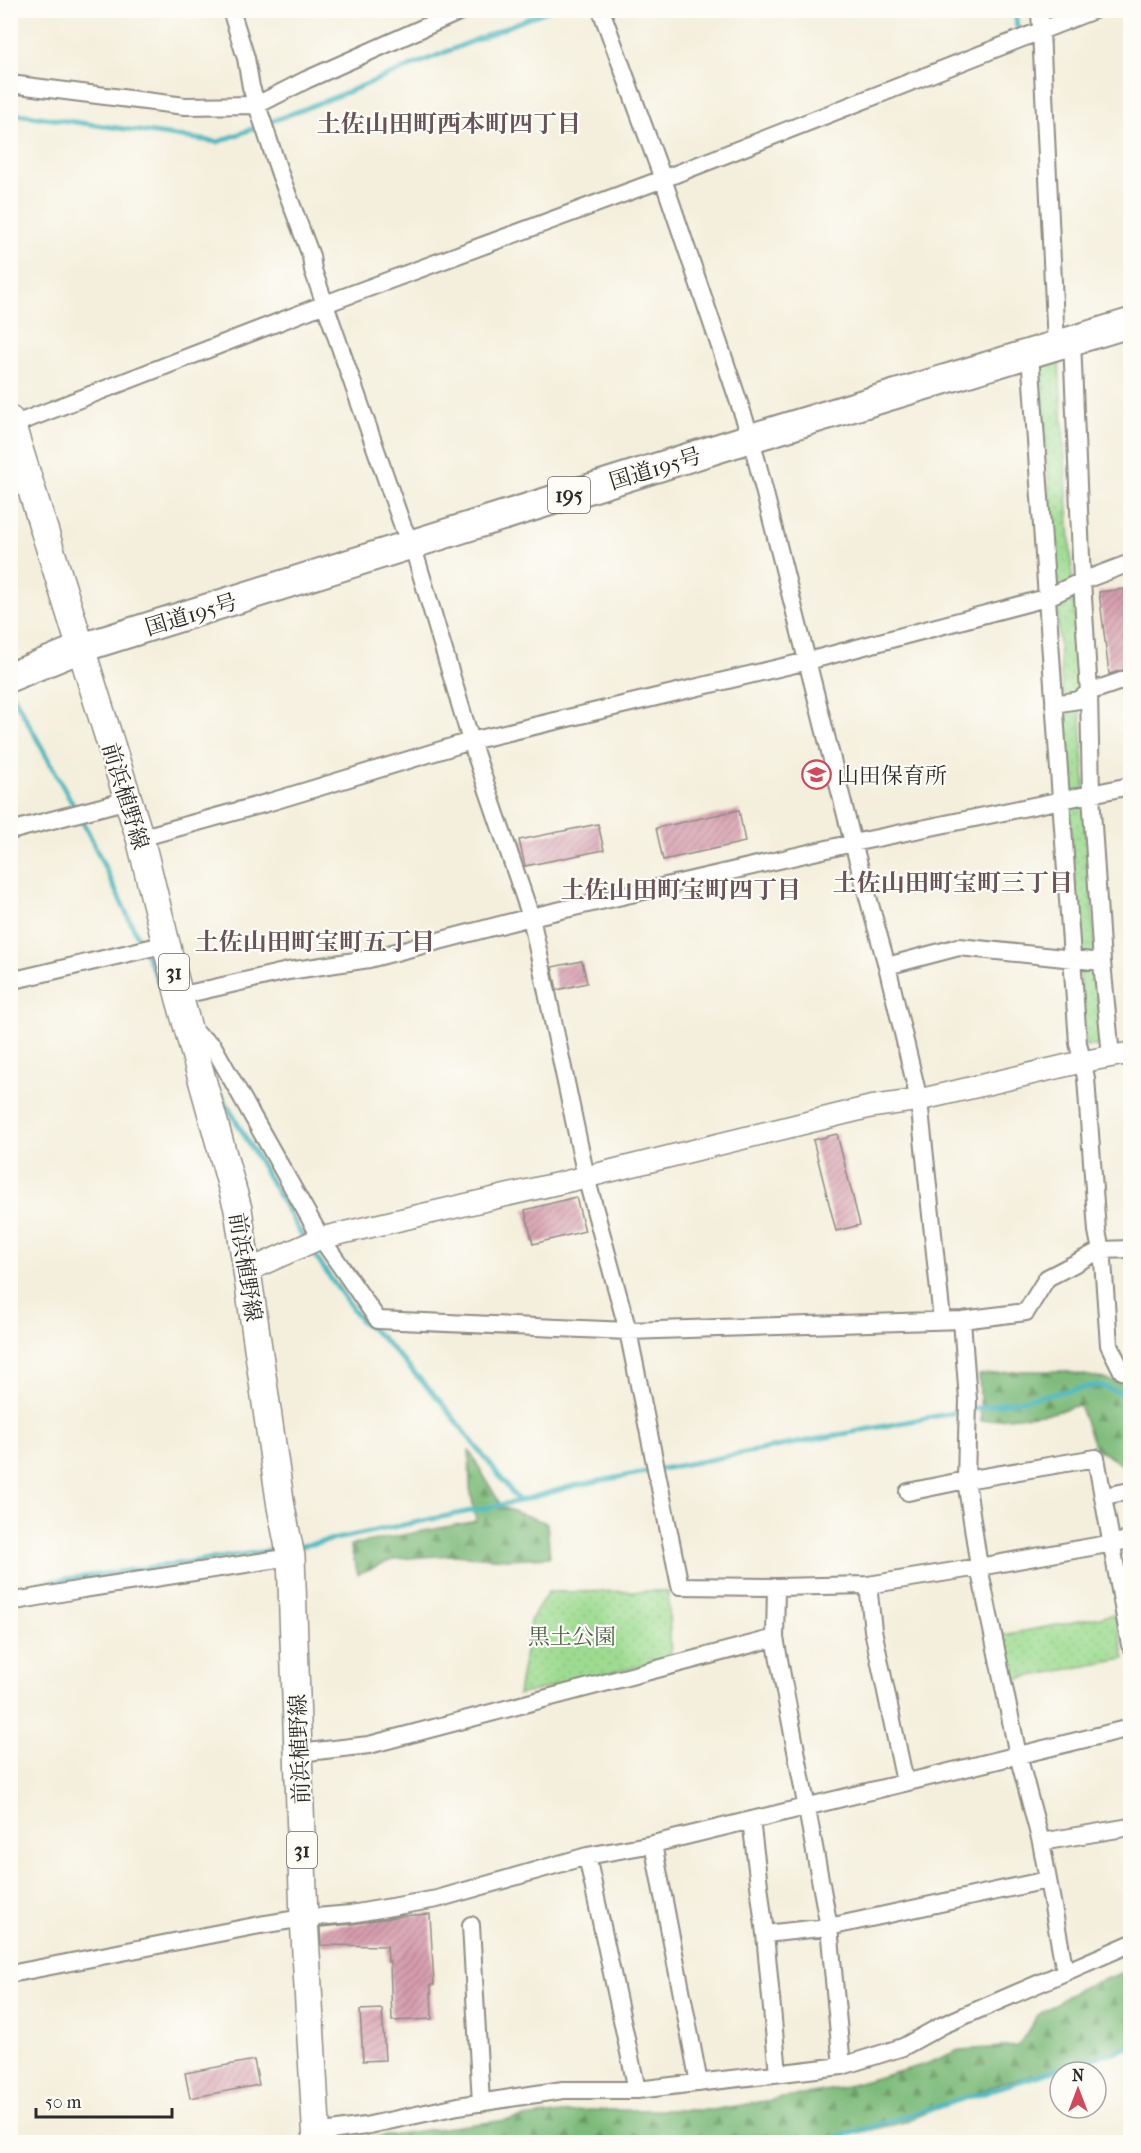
<svg xmlns="http://www.w3.org/2000/svg" width="1141" height="2153" font-family="'IM FELL French Canon','Noto Serif JP',serif">
	<style>
		.forest { fill: url(#forest-firs); stroke: #547352; stroke-width: 1.5 }
		.park { fill: url(#park-dots); stroke: #64835e; stroke-width: 1.5 }
		.lines { fill: none; stroke-linecap: round; stroke-linejoin: round }
		.stream { stroke: #46b6be; stroke-width: 5 }
		.building { fill: url(#building-hatch) }
		.minor-casing { stroke: #908d84; stroke-width: 20 }
		.tertiary-casing { stroke: #908d84; stroke-width: 24 }
		.primary-casing { stroke: #908d84; stroke-width: 30 }
		.trunk-casing { stroke: #908d84; stroke-width: 32 }
		.minor { stroke: #fff; stroke-width: 16 }
		.tertiary { stroke: #fff; stroke-width: 21 }
		.primary { stroke: #fff; stroke-width: 27 }
		.trunk { stroke: #fff; stroke-width: 28 }
		.labels { text-anchor: middle; stroke-width: 4.5; stroke-linejoin: round; paint-order: stroke }
		.shield { fill: #fdfcf7; stroke: #6a6a68; stroke-width: 1.5 }
		.shield-label { font-size: 21px; font-weight: bold; fill: #2b2b2b }
		.street-label { font-size: 22px; fill: #2b2b2b; stroke: #fdfcf7 }
		.poi-label { font-size: 22px; fill: #2b2b2b; stroke: #fdfcf7; text-anchor: start }
		.park-label { font-size: 22px; fill: #4d6049; stroke: #fdfcf7 }
		.neighbourhood-label { font-size: 24px; font-weight: bold; fill: #675358; stroke: #fdfcf7 }
	</style>
	<defs>
		<pattern id="forest-firs" width="22" height="20" patternUnits="userSpaceOnUse" patternTransform="scale(1.5)"><rect width="22" height="20" fill="#7ebb7a"/><path d="M5 1l3.5 6h-7zM16 11l3.5 6h-7z" fill="#679864"/></pattern>
		<pattern id="park-dots" width="8" height="8" patternUnits="userSpaceOnUse" patternTransform="scale(1.5)"><rect width="8" height="8" fill="#9ddb90"/><path d="M2 2h.1M6 6h.1" fill="none" stroke="#87bc7c" stroke-width="1.8" stroke-linecap="round"/></pattern>
		<pattern id="building-hatch" width="6" height="6" patternUnits="userSpaceOnUse" patternTransform="scale(1.5)"><rect width="6" height="6" fill="#d69cad"/><path d="M-1 1l2-2M0 6l6-6M5 7l2-2" fill="none" stroke="#ae7f8d"/></pattern>
	</defs>
	<rect width="100%" height="100%" fill="#fdfcf7"/>
	<filter id="ink" filterUnits="userSpaceOnUse"><feTurbulence type="fractalNoise" baseFrequency=".0167" numOctaves="2"/><feDisplacementMap in="SourceGraphic" scale="12" xChannelSelector="R" yChannelSelector="G"/><feConvolveMatrix kernelMatrix="1 2 1 2 8 2 1 2 1" color-interpolation-filters="sRGB"/></filter>
	<filter id="wash" filterUnits="userSpaceOnUse"><feTurbulence type="fractalNoise" baseFrequency=".008" numOctaves="4" result="noise"/><feDisplacementMap in="SourceGraphic" scale="24" xChannelSelector="R" yChannelSelector="G"/><feGaussianBlur stdDeviation="1.35" result="paint"/><feColorMatrix in="noise" values="0 0 0 0 0 0 0 0 0 0 0 0 0 0 0 0 0 1.4 0 .05"/><feComposite in="paint" operator="in"/></filter>
	<g filter="url(#wash)">
		<rect width="100%" height="100%" fill="#f4efdc"/>
		<path class="forest" d="M1022 1371H1064L1130 1384V1464L1123 1465 1095 1448 1079 1405 1052 1413 981 1421 979 1375Z
			M469 1450 502 1507 547 1523 550 1557 506 1559 453 1555 394 1559 358 1574 350 1545 476 1521 470 1488Z
			M1130 1970V2046L1077 2064 1001 2083 901 2123 819 2142H349L403 2133 587 2110H713L841 2088 926 2064 959 2050 1018 2046 1038 2015 1080 1988Z"/>
		<path class="park" d="M1041 363H1059L1101 1046H1085Z
			M668 1591 671 1659 518 1695 530 1621 548 1592Z
			M1116 1614 1125 1659 1010 1680 1002 1635Z"/>
		<g class="lines">
			<path class="stream" d="M1015 10 1017 27
				M10 113 218 142 340 95 549 10
				M13 695 88 832 167 999
				M221 1095 305 1241
				M310 1249 361 1321 381 1337 441 1402 519 1501
				M297 1547 519 1501 573 1486 1098 1385 1130 1396
				M10 1590 54 1581 282 1549
				M824 2142 1130 2047"/>
		</g>
		<g id="blocks">
			<path class="building" d="M1124 589 1131 645V668L1109 674 1099 592Z
				M739 810 745 842 663 860 656 828Z
				M598 824 604 850 525 866 519 840Z
				M582 961 587 983 557 990 552 967Z
				M837 1134 860 1225 836 1231 813 1140Z
				M576 1197 585 1231 533 1244 525 1210Z
				M430 1914 434 1985H431L432 2019 392 2021 390 1961 388 1962 387 1946 321 1945 320 1927 353 1924 402 1916Z
				M382 2009 385 2060 363 2061 360 2010Z
				M254 2060 259 2085 190 2098 185 2073Z"/>
		</g>
	</g>
	<g filter="url(#ink)">
		<use href="#blocks" fill-opacity="0" stroke="#908d84" stroke-width="1.5"/>
		<g class="lines">
			<defs>
				<path id="minor" d="M231 10 246 58 251 87 280 174 311 256 313 270 403 527 412 544 471 741 531 917 586 1177 628 1331 680 1586 776 1587
					M601 10 663 179 751 438 853 843 887 966 919 1100 942 1320
					M1040 10 1056 345
					M10 84 185 106 257 105 306 80 463 10
					M1072 340 1082 581 1089 692 1091 795 1102 962 1111 1056
					M1030 354 1078 1043 1086 1078 1097 1231 1103 1261 1109 1345 1122 1371 1130 1373
					M10 426 325 304 663 179 1094 10
					M1054 704 1079 700 1089 692 1130 678
					M10 831 128 800
					M140 838 270 802 471 741 808 661 1046 598 1082 581 1130 563
					M887 966 959 947 1102 962
					M10 981 167 944
					M179 996 288 971 369 959 531 917 853 843 1130 786
					M189 1029 213 1046 321 1238 378 1320 628 1331 962 1320 1026 1312 1047 1278 1101 1250 1130 1249
					M962 1320 968 1400 966 1480 979 1567 1018 1755 1041 1842 1065 1972
					M908 1492 966 1480 1096 1458 1130 1645
					M1104 1496 1130 1491
					M868 1585 873 1630 905 1782
					M10 1602 83 1589 291 1557
					M299 1753 369 1745 775 1638
					M751 1820 765 1934 778 2073
					M1041 1842 1130 1827
					M653 1844 699 2083
					M587 1856 637 2090
					M471 1925 481 2103
					M765 1934 829 1927 1047 1880
					M10 1974 260 1925 304 1918 351 1914 437 1899 587 1856 653 1844 1130 1728
					M842 2066 829 1927 775 1638 776 1587 868 1585 979 1567 1130 1540
					M317 2133 365 2126 458 2106 563 2090H637L842 2066 903 2047 943 2025 1130 1944"/>
				<path id="tertiary" d="M247 1271 321 1238 586 1177 870 1107 919 1100 1081 1062 1130 1053"/>
				<path id="primary" d="M10 420 140 838 179 996 238 1209 281 1507 291 1557 304 1918 317 2142"/>
				<path id="trunk" d="M10 677 81 648 751 438 1130 323"/>
			</defs>
			<use href="#minor" class="minor-casing"/>
			<use href="#tertiary" class="tertiary-casing"/>
			<use href="#primary" class="primary-casing"/>
			<use href="#trunk" class="trunk-casing"/>
			<use href="#minor" class="minor"/>
			<use href="#tertiary" class="tertiary"/>
			<use href="#primary" class="primary"/>
			<use href="#trunk" class="trunk"/>
		</g>
	</g>
	<defs>
		<symbol id="school-ring" viewBox="-11 -11 22 22"><circle r="9.5" fill="#fdfcf7" stroke="#d1495b" stroke-width="1.5"/><path d="M0-5L7-2L0 1L-7-2ZM-4 1L0 2.5L4 1V4Q0 6-4 4Z" fill="#d1495b"/></symbol>
	</defs>
	<g fill-rule="evenodd">
		<use href="#school-ring" x="800" y="758" width="33" height="33"/>
	</g>
	<g class="labels">
		<g class="shield">
			<rect x="548" y="477" width="42" height="36" rx="4.5"/>
			<rect x="159" y="954" width="30" height="36" rx="4.5"/>
			<rect x="287" y="1832" width="30" height="36" rx="4.5"/>
		</g>
		<g class="shield-label">
			<text x="569" y="502">195</text>
			<text x="174" y="979">31</text>
			<text x="302" y="1857">31</text>
		</g>
		<g class="street-label">
			<text transform="translate(655 468) rotate(-17)" y="8">国道195号</text>
			<text transform="translate(191 614) rotate(-17)" y="8">国道195号</text>
			<text transform="translate(126 796) rotate(73)" y="8">前浜植野線</text>
			<text transform="translate(246 1267) rotate(81)" y="8">前浜植野線</text>
			<text transform="translate(299 1749) rotate(-92)" y="8">前浜植野線</text>
		</g>
		<g class="poi-label">
			<text x="837" y="783">山田保育所</text>
		</g>
		<g class="park-label">
			<text x="572" y="1644">黒土公園</text>
		</g>
		<g class="neighbourhood-label">
			<text x="449" y="132">土佐山田町西本町四丁目</text>
			<text x="953" y="891">土佐山田町宝町三丁目</text>
			<text x="681" y="898">土佐山田町宝町四丁目</text>
			<text x="315" y="950">土佐山田町宝町五丁目</text>
		</g>
	</g>
	<rect width="1141" height="2153" fill="none" stroke="#fdfcf7" stroke-width="36"/>
	<g transform="translate(1078 2090)"><circle r="28" fill="#fdfcf7" stroke="#a9a8a5" stroke-width="1.5"/>
	<path d="M0-4.5L10 22L0 15L-10 22Z" fill="#d1495b"/>
	<text y="-9" font-size="16" font-weight="bold" text-anchor="middle" fill="#2b2b2b">N</text>
	</g>
	<path d="M36 2108v9h136v-9" fill="none" stroke="#2b2b2b" stroke-width="3"/>
	<text x="45" y="2108" font-size="18" fill="#2b2b2b" stroke="#fdfcf7" stroke-width="4.5" paint-order="stroke">50 m</text>
</svg>
